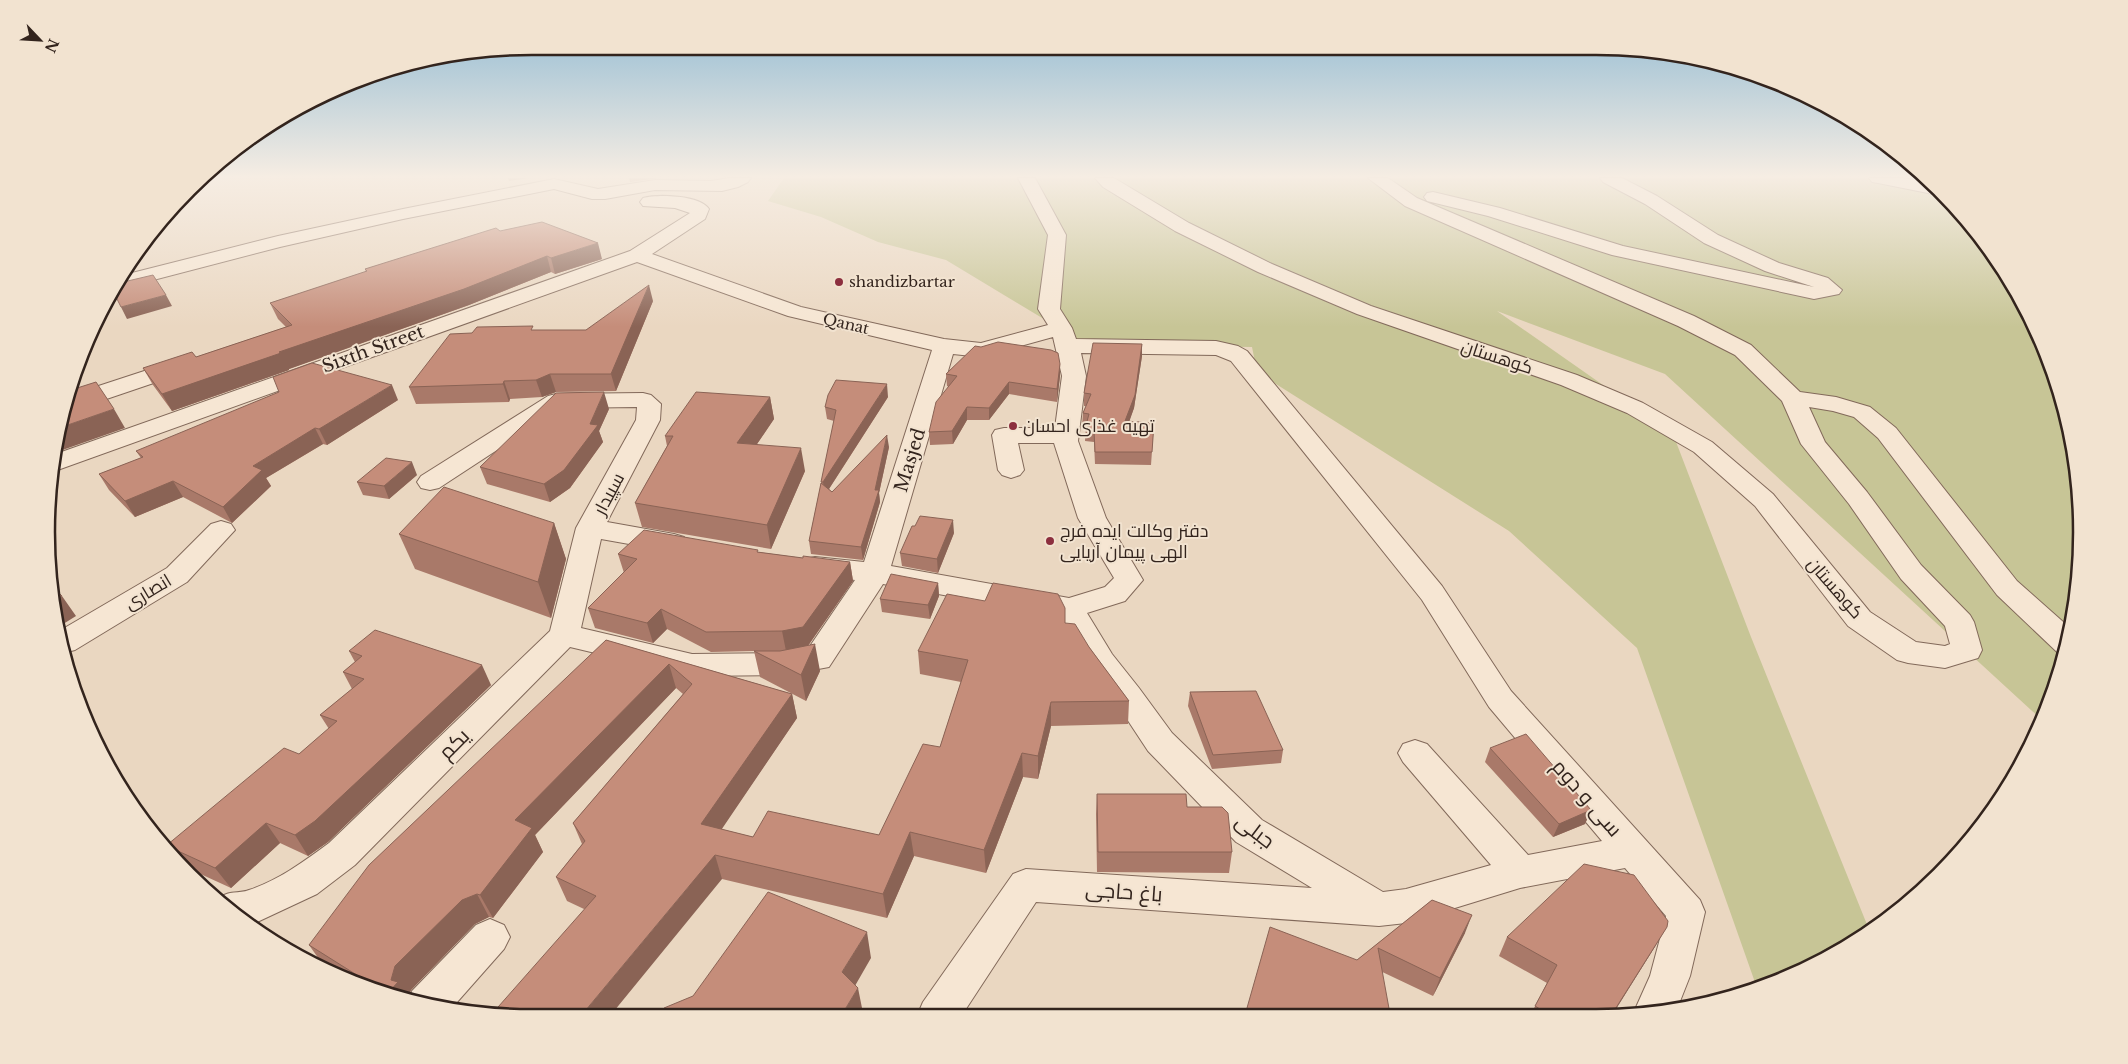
<svg xmlns="http://www.w3.org/2000/svg" width="2128" height="1064" font-family="'Libre Baskerville',Cairo,serif">
	<style>
		.green { fill: #c7c596 }
		.lines { fill: none; stroke-linecap: round; stroke-linejoin: round }
		.minor-casing { stroke: #82695a; stroke-width: 2 }
		.minor { fill: #f6e6d3; fill-rule: evenodd }
		.wall { fill: #a97969 }
		.shaded-wall { fill: #8a6355 }
		.building { fill: #c58d7a; stroke: #8a6355 }
		.poi-dot { fill: #8c2f3e; stroke: #f2e3d0; stroke-width: 2 }
		.labels { text-anchor: middle; stroke-width: 4; stroke-linejoin: round; paint-order: stroke }
		.far-poi-label { font-size: 15px; fill: #33241d; stroke: #f2e3d0; text-anchor: start }
		.far-street-label { font-size: 15px; fill: #33241d; stroke: #f2e3d0 }
		.street-label { font-size: 18px; fill: #33241d; stroke: #f2e3d0 }
		.poi-label { font-size: 18px; fill: #33241d; stroke: #f2e3d0; text-anchor: start }
		.near-street-label { font-size: 21px; fill: #33241d; stroke: #f2e3d0 }
		.rim { fill: none; stroke: #33241d; stroke-width: 2.5 }
	</style>
	<rect width="100%" height="100%" fill="#ead7c1"/>
	<path class="green" d="M784 178H1925L1961 212 2017 289 2056 376 2078 468 2081 563 2065 657 2042 720 1665 374 1497 311 1673 434 1751 637 1870 932 1782 981 1757 988 1637 648 1509 531 1257 372 1252 347 1087 345 946 260 878 242 821 217 768 201Z"/>
	<g class="lines">
		<defs>
			<path id="minor" d="M729 178H751L748 182 738 187 722 191 655 190 605 199H592L554 189 403 219 280 247 115 290 111 289 120 276 278 236 403 209 554 179 598 189 655 180 711 181Z
				M1018 178H1035L1066 235 1060 309 1072 328 1076 339 1216 341 1238 346 1247 351 1442 586 1511 691 1700 900 1705 912 1690 976 1677 1009 1659 1014H1633L1650 976 1666 916 1625 868 1520 888 1406 923 1379 926 1036 902 962 1015 917 1016 923 1002 1013 874 1026 869 1312 888 1236 842 1148 751 1117 704 1090 670 1059 616 883 584 829 667 786 675 692 676 570 647 355 865 317 894 255 923 220 898C228 890 239 894 249 890 279 880 303 862 329 843L550 631 576 528 636 420 637 407 561 408 439 488 430 490 421 488 417 482 421 476 548 396 556 394 643 393 651 395 661 404 660 420 607 522 674 534 684 537 688 543 684 549 674 552 601 539 581 628 692 654 786 653 808 649 855 580 805 573 801 566 805 559 815 557 864 562 932 350 788 316 637 262 52 472 53 455 630 251 690 213 675 208 643 206 640 202 643 198C658 194 700 195 709 209L705 219 652 254 801 307 944 339 981 343 1048 325 1038 309 1048 235ZM1053 337 1062 376 1055 428H1004L995 430 992 435 998 470 1002 475 1011 478 1020 475 1024 470 1018 443H1054L1078 518 1114 578 1105 587 1069 598 891 566 953 354 981 357ZM1081 353 1216 355 1231 361 1422 600 1489 707 1602 841 1528 855 1427 744 1415 740 1403 744 1398 753 1403 762 1491 865 1406 889 1383 892 1262 820 1172 733 1139 688 1112 654 1087 613 1125 601 1143 580 1106 518 1078 441 1086 376Z
				M1095 178H1114L1189 223 1272 264 1371 306 1577 375 1643 403 1712 442 1773 494 1870 612 1916 642 1945 646 1950 644 1945 626 1901 579 1849 504 1801 444 1782 401 1735 355 1678 326 1405 206 1368 178H1388L1417 198 1694 316 1751 345 1800 392 1836 397 1870 407 1896 428 2017 581 2070 628 2066 654 2057 652 1997 595 1878 438 1854 417 1833 411 1809 407 1825 442 1867 492 1921 565 1970 615 1974 622 1982 650 1978 658 1945 668 1908 663 1897 660 1848 626 1755 506 1694 452 1627 413 1561 385 1357 314 1258 272 1175 231 1103 187Z
				M1600 178H1622L1657 196 1718 235 1779 263 1828 278 1842 290 1839 294 1814 299 1612 255 1488 216 1427 201 1424 197 1427 193 1433 192 1500 208 1623 246 1814 287 1765 271 1704 243 1645 204 1603 182Z
				M1869 178H1903L1931 183 1942 194 1938 195 1878 183 1872 182Z
				M184 358 192 360 195 365 192 370 77 409 66 410 71 395Z
				M221 521 231 524 235 530 187 582 75 650 67 652 61 630 167 568 211 524Z
				M490 919 504 925 510 937 504 949 451 1009 408 1002 412 991 476 925Z"/>
		</defs>
		<use href="#minor" class="minor-casing"/>
		<use href="#minor" class="minor"/>
	</g>
	<path class="wall" d="M500 231 602 259 555 274 551 272 469 305 289 369V370L172 411 153 385 143 368 196 357 286 327 278 319 270 303 366 272 365 269Z
		M653 301 616 391 556 392 542 397 510 399 509 402 416 404 409 387 534 330H586Z
		M1142 344V356L1134 408 1129 421 1154 423 1151 465 1095 464 1094 442 1085 441 1086 426H1082L1083 413 1086 406H1084V393Z
		M1060 364V376L1057 402 1009 394 989 420H967L953 444 930 445 929 432 949 387 947 386 946 374Z
		M770 397 774 419 757 444 805 471 771 549 642 527 635 503 667 446 665 436Z
		M888 397 829 489 832 492 889 447 879 493 880 502 863 560 811 554 809 541 834 421 827 419 825 407Z
		M398 400 327 445 323 444 266 478 271 486 232 523 183 497 135 517 109 490 99 474 141 458 136 451Z
		M609 409 599 431 603 442 570 488 550 502 487 484 480 467Z
		M417 475 389 499 363 495 357 482Z
		M554 523 566 559 551 618 415 569 399 534Z
		M954 533 938 573 902 566 900 553Z
		M759 552 803 558 850 562 853 581 808 646 820 671 806 701 760 677 754 651 711 652 667 629 653 643 595 628 588 608 624 573 618 554Z
		M938 583 939 596 930 619 882 612 880 599Z
		M985 601 1065 608V624L1089 647 1129 701 1128 724 1051 726 1038 779 1023 777 986 873 914 856 887 918 722 879 584 909 567 901 556 877 582 844 573 823 683 694 676 688 535 835 543 852 493 918 489 917 475 924 411 990 407 1001 335 974 326 969 309 945 606 640 792 694 797 718 721 829 753 837 879 835 940 747 961 682 920 674 918 651Z
		M349 651 491 685 328 842 308 856 280 843 231 888 183 866 167 845 299 754 329 729 320 715 352 689 343 672 355 662Z
		M1190 692 1283 750 1281 763 1212 769 1188 706Z
		M1490 748 1591 810 1585 824 1553 837 1485 762Z
		M1097 794 1187 807 1232 852 1229 873 1097 872 1096 814Z
		M1432 900 1465 933 1433 996 1357 960Z
		M1507 937 1656 945 1614 1011 1618 1014H1531L1547 983 1499 956Z"/>
	<path class="shaded-wall" d="M508 178H529L509 181Z
		M629 178H660L630 182Z
		M598 243 602 259 555 274 551 258Z
		M547 256 551 272 469 305 289 369V370L172 411 162 394Z
		M649 285 653 301 616 391 611 374Z
		M166 295 172 306 127 319 121 307Z
		M1142 344V356L1134 408 1125 434V421Z
		M1060 364V376L1057 402V389Z
		M550 374 556 392 542 397 536 380Z
		M504 381 510 399 509 402 503 384Z
		M1009 382V394L989 420V408Z
		M887 384 888 397 825 495 823 482Z
		M392 385 398 400 327 445 319 429Z
		M604 392 609 409 599 431 603 442 570 488 550 502 544 484 590 424Z
		M770 397 774 419 742 466 737 443Z
		M967 407V420L953 444 952 431Z
		M114 409 125 428 54 453 56 437 59 428Z
		M315 428 323 444 266 478 271 486 232 523 223 507 253 466Z
		M887 435 889 447 879 493 880 502 863 560 861 547 875 490Z
		M801 448 805 471 771 549 767 525Z
		M412 462 417 475 389 499 384 486Z
		M173 481 183 497 135 517 125 501Z
		M953 520 954 533 938 573 937 559Z
		M554 523 566 559 551 618 538 582Z
		M850 562 853 581 807 647 786 651 782 631Z
		M938 583 939 596 930 619 928 605Z
		M62 596 76 616 60 626 52 602Z
		M661 609 667 629 653 643 647 623Z
		M815 644 820 671 806 701 801 675Z
		M669 664 676 688 535 835 543 852 493 918 480 895 515 820Z
		M482 665 491 685 328 842 308 856 295 835Z
		M792 694 797 718 709 848 701 824Z
		M1051 702V726L1038 779V756Z
		M1022 753 1023 777 986 873 984 850Z
		M1591 810 1585 824 1553 837 1559 824Z
		M266 823 280 843 231 888 215 868Z
		M910 832 914 856 887 918 883 894Z
		M715 855 722 879 610 1016 580 1017Z
		M477 894 489 917 475 924 411 990 408 997 412 1002 407 1001 387 994 395 966 462 900Z
		M1472 915 1465 933 1433 996 1440 978Z
		M1667 927 1656 945 1613 1014H1612Z
		M867 932 871 958 848 998 842 972Z
		M858 988 863 1013 862 1016H841Z"/>
	<path class="building" d="M542 222 598 243 551 258 547 256 464 289 279 352 281 353 162 394 143 368 192 352 196 357 292 325 270 303 367 271 365 269 496 228 500 231Z
		M153 275 166 295 121 307 112 289 115 284Z
		M649 285 611 374H550L536 380 504 381 503 384 409 387 450 334 472 333 477 327 533 326 531 330H586Z
		M998 342 1051 350 1058 353 1060 364 1057 389 1009 382 989 408 967 407 952 431 929 432 936 402 957 376 946 374 975 346 981 347Z
		M1093 343 1142 344 1135 395 1125 421 1154 423 1152 452H1095L1094 430 1085 429 1089 414 1083 413 1091 394 1084 393Z
		M312 363 392 385 319 429 315 428 253 466 262 470 223 507 173 481 125 501 99 474 143 457 136 451 279 392 273 377Z
		M836 380 887 384 823 482H821L836 410 825 407 828 395Z
		M96 382 114 409 59 428 74 389Z
		M604 392 590 424 598 425 564 470 544 484 480 467 556 393Z
		M696 392 770 397 737 443 801 448 767 525 635 503 673 436H665Z
		M887 435 875 490H879L861 547 809 541 821 483 832 492Z
		M386 458 412 462 384 486 357 482Z
		M444 487 554 523 538 582 399 534Z
		M920 516 953 520 937 559 900 553 912 526H915Z
		M644 530 758 550 757 552 803 558V556L850 562 803 627 782 631 706 632 661 609 647 623 588 608 637 559 618 554Z
		M891 574 938 583 928 605 880 599Z
		M993 583 1058 594 1065 608V623L1075 624 1089 647 1129 701 1051 702 1038 756 1022 753 984 850 910 832 883 894 715 855 580 1017H501L491 1015 596 896 556 877 585 841 573 823 692 684 669 664 515 820 532 828 480 895 477 894 462 900 395 966 391 980 398 982 387 994 309 945 369 865 606 640 792 694 701 824 753 837 768 811 879 835 923 744 940 747 968 660 918 651 947 594 985 601Z
		M50 585 62 596 52 602 50 596Z
		M375 630 482 665 315 821 295 835 266 823 215 868 167 846V845L284 748 299 754 337 721 320 715 364 679 343 672 362 656 349 651Z
		M815 644 801 675 754 651H780Z
		M1256 691 1283 750 1213 755 1190 692Z
		M1526 734 1591 810 1559 824 1490 748Z
		M1097 794H1186L1187 807H1222L1228 813 1232 852H1098Z
		M1584 864 1634 875 1668 921 1667 927 1614 1011 1618 1014H1548L1535 1006 1557 965 1507 937Z
		M768 892 867 932 842 972 858 988 841 1016H656L664 1008 693 996Z
		M1432 900 1472 915 1440 978 1378 948 1390 1014 1245 1015 1270 927 1357 960Z"/>
	<linearGradient id="sky" x2="0" y2="1"><stop stop-color="#8cb8d2"/><stop offset="0.54" stop-color="#f6ede3"/><stop offset="1" stop-color="#f6ede3" stop-opacity="0"/></linearGradient>
	<rect width="2128" height="327" fill="url(#sky)"/>
	<g class="poi-dot">
		<circle cx="839" cy="282" r="5"/>
		<circle cx="1013" cy="426" r="5"/>
		<circle cx="1050" cy="541" r="5"/>
	</g>
	<g class="labels">
		<g class="far-poi-label">
			<text x="849" y="287">shandizbartar</text>
		</g>
		<g class="far-street-label">
			<text transform="translate(846 324) rotate(13)" y="5">Qanat</text>
		</g>
		<g class="street-label">
			<text transform="translate(373 349) rotate(-20)" y="6">Sixth Street</text>
			<text transform="translate(1497 357) rotate(18)" y="6">کوهستان</text>
			<text transform="translate(910 460) rotate(-73)" y="6">Masjed</text>
			<text transform="translate(609 494) rotate(-62)" y="6">سپیدار</text>
			<text transform="translate(1835 588) rotate(49)" y="6">کوهستان</text>
			<text transform="translate(148 592) rotate(-31)" y="6">انصاری</text>
		</g>
		<g class="poi-label">
			<text x="1023" y="432">تهیه غذای احسان</text>
			<text x="1060" y="537">دفتر وکالت ایده فرج<tspan x="1060" dy="21">الهی پیمان آریایی</tspan></text>
		</g>
		<g class="near-street-label">
			<text transform="translate(454 744) rotate(-45)" y="7">یکم</text>
			<text transform="translate(1587 798) rotate(49)" y="7">سی و دوم</text>
			<text transform="translate(1255 831) rotate(37)" y="7">جبلی</text>
			<text transform="translate(1124 892) rotate(4)" y="7">باغ حاجی</text>
		</g>
	</g>
	<path d="M0 0H2128V1064H0ZM532 55H1596A477 477 0 0 1 2073 532V532A477 477 0 0 1 1596 1009H532A477 477 0 0 1 55 532V532A477 477 0 0 1 532 55Z" fill="#f2e3d0" fill-rule="evenodd"/>
	<path class="rim" d="M532 55H1596A477 477 0 0 1 2073 532V532A477 477 0 0 1 1596 1009H532A477 477 0 0 1 55 532V532A477 477 0 0 1 532 55Z"/>
	<g transform="translate(40 40) rotate(115)" stroke="#f2e3d0" stroke-width="4" paint-order="stroke">
	<path d="M0-4L9 19L0 12L-9 19Z" fill="#33241d"/>
	<text y="-8" font-size="14" font-weight="bold" text-anchor="middle" fill="#33241d">N</text>
	</g>
</svg>
